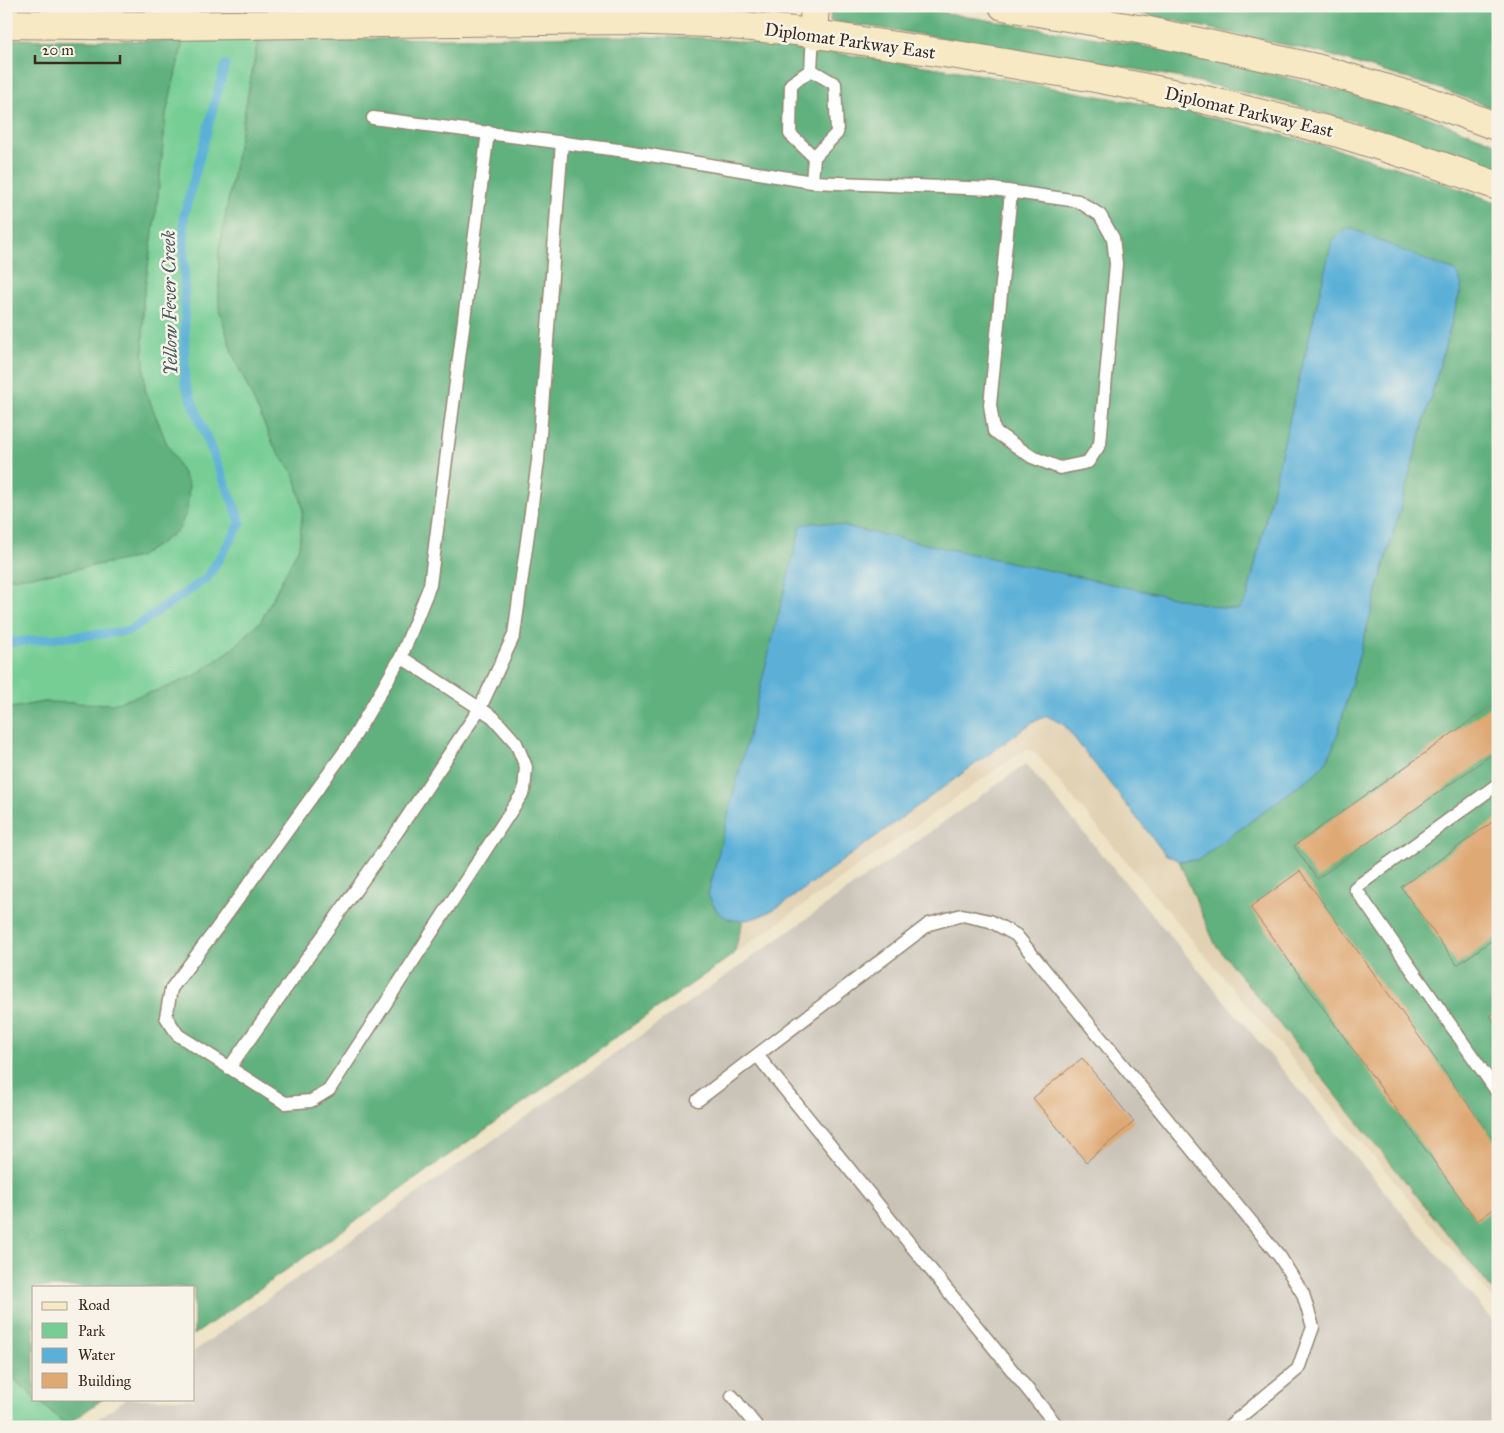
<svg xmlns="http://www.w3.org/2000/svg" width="1504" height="1433" font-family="'IM FELL Great Primer',serif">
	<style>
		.built { fill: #e2d2b4 }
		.industrial { fill: #c9c3b8 }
		.green { fill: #76ce94; stroke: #587c59 }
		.forest { fill: #60b17e; stroke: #4e6e4e }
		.water { fill: #5cb0d8; stroke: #4c6d7b }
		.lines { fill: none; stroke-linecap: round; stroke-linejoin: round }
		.stream { stroke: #5cb0d8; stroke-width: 9 }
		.building { fill: #dfa974 }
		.service-casing { stroke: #948672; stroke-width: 15 }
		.secondary-casing { stroke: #948672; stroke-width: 30 }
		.service { stroke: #fff; stroke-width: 12 }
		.secondary { stroke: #f6e9c3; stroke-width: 28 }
		.labels { text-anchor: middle; stroke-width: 5; stroke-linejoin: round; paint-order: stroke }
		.street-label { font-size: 18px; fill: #3b2a1e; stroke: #f7f3e8 }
		.water-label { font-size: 19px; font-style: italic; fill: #47595f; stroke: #f7f3e8 }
	</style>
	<rect width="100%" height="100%" fill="#f7f3e8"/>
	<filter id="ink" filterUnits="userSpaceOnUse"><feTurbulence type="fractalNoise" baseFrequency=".02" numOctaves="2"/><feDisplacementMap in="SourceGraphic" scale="10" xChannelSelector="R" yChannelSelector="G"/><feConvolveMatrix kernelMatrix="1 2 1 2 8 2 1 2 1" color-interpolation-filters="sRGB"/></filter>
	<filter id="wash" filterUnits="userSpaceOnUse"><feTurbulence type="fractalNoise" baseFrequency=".0096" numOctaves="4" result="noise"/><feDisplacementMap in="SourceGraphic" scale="20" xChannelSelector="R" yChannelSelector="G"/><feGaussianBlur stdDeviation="1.12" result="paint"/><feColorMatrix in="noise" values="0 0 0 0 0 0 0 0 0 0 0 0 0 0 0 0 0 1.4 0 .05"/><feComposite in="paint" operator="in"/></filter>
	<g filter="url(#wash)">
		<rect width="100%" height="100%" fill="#eee3c6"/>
		<path class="built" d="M1047 716 1064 725 1165 854 1179 861 1215 944 1498 1297V1305L1037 755 1031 751 1027 750 1019 753 734 954 743 920H747L1033 722Z"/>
		<path class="industrial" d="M1026 764 1498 1327V1427H87L126 1399H194V1351Z"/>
		<path class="green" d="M258 40 219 250V308L232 352 274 446 295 476 303 509 299 547 261 621 231 650 194 676 165 688 112 705 44 702 6 709V579L55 573 139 557 162 542 179 529 189 485 166 442 145 389 143 343V301L157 204 166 114 183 41Z
			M6 1372 34 1397V1399H37L66 1425 64 1427H6Z"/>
		<path class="forest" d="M831 6H893L939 12 1139 45 1311 83 1425 116 1498 144V169C1401 134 1303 105 1203 83 1157 72 1109 65 1062 57 984 44 907 32 830 21Z
			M1099 6H1498V110L1438 88 1322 53 1148 15Z
			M620 36 706 38 792 47H795V50L809 49 959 71 1193 113 1330 147 1424 176 1498 203V1297L1215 944 1179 861 1198 860 1316 773 1328 759 1337 736 1462 285 1455 271 1435 264 1332 242 1247 598 1238 610 1223 608 802 525 708 895 717 911 730 920H743L734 954 194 1335V1287H34V1397L6 1372V709L44 702 112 704 165 688 194 676 231 650 261 621 299 547 303 509 295 476 274 446 232 352 219 308V250L258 40Z
			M6 39 183 41 166 114 157 204 143 301V343L145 389 166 442 189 485 187 511 179 529 162 542 139 557 55 573 6 579Z
			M37 1399H103L66 1425Z"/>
		<path class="water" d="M1348 227 1435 264 1456 271 1462 285 1337 736 1328 759 1316 773 1198 860 1179 861 1165 854 1064 725 1047 716 1033 722 786 902C767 914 738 931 718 912 714 907 711 900 708 895L801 525 817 522 833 524 1223 608 1238 610 1247 598 1332 241Z"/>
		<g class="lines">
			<path class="stream" d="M6 643 129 631 207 578 241 523 185 384 184 215 225 65"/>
		</g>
		<g id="blocks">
			<path class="building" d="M1498 701V750L1317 879 1294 846Z
				M1498 818V936L1457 965 1401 887Z
				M1300 871 1498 1146V1206L1477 1221 1250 907Z
				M1498 1010V1026L1490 1016Z
				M1082 1058 1134 1122 1086 1162 1033 1098Z"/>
		</g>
	</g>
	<g filter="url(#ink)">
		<use href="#blocks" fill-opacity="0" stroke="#948672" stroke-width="1"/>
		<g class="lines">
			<defs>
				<path id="service" d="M811 70 835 84 837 133 814 157 790 134 791 84Z
					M811 70 813 34
					M373 118 626 151 812 182 993 189 1078 201 1100 215 1113 238 1116 264 1100 444 1088 462 1060 468 1032 457 994 431 990 405 1011 192
					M812 182 814 157
					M401 657 493 717 516 743 526 767 524 791 329 1090 311 1101 285 1103 178 1035 166 1017 171 989 217 928 350 744 401 657 430 585 488 132
					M1498 784 1355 888 1498 1093
					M757 1055 1058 1427
					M229 1068 397 832 480 708 514 635 538 461 562 142
					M698 1100 929 924 962 915 990 921 1016 935 1280 1257 1303 1294 1313 1327 1298 1369 1228 1427
					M732 1396 757 1427"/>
				<path id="secondary" d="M1003 6 1144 30 1316 68 1431 102 1498 127
					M6 24 155 26 622 20 709 23 795 31 963 56 1095 78 1198 98 1335 132 1430 162 1498 186
					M813 34 815 6"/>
			</defs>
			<use href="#service" class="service-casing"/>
			<use href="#secondary" class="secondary-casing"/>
			<use href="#service" class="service"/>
			<use href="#secondary" class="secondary"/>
		</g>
	</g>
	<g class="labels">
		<g class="street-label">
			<text transform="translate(850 41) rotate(8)" y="6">Diplomat Parkway East</text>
			<text transform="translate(1249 112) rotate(13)" y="6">Diplomat Parkway East</text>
		</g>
		<g class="water-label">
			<text transform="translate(169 303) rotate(-91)" y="7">Yellow Fever Creek</text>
		</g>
	</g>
	<rect width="1504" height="1433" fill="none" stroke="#f7f3e8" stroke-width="25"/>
	<rect x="32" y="1286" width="162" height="115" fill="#f7f3e8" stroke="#aca397"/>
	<rect x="42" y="1302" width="25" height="8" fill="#f6e9c3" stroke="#aca397"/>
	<text x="78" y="1310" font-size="15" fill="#3b2a1e">Road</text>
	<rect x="42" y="1323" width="25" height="15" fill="#76ce94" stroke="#aca397"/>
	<text x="78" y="1336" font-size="15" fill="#3b2a1e">Park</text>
	<rect x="42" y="1348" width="25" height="15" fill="#5cb0d8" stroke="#aca397"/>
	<text x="78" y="1360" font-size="15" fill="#3b2a1e">Water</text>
	<rect x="42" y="1373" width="25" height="15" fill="#dfa974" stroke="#aca397"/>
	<text x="78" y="1386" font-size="15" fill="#3b2a1e">Building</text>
	<path d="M35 55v8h85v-8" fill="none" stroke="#3b2a1e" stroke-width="2.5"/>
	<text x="42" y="55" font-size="15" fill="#3b2a1e" stroke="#f7f3e8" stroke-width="4" paint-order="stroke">20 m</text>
</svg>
